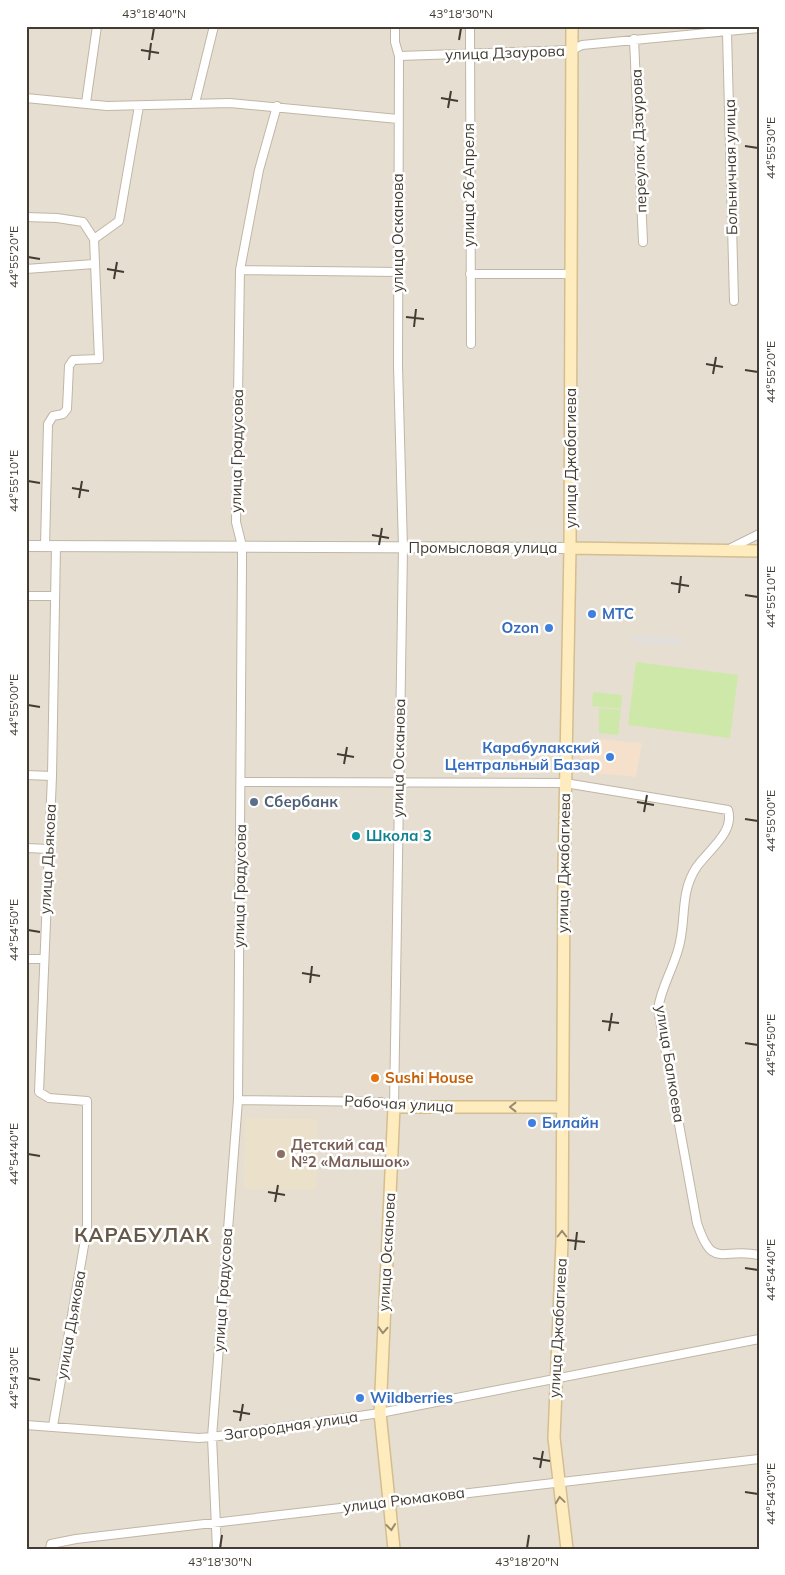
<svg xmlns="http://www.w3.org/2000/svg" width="785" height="1575" font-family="Mulish,sans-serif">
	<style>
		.residential { fill: #e6ded0 }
		.commercial { fill: #f5e1cb }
		.education { fill: #ebe1cb }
		.park { fill: #cee8a9 }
		.parking { fill: #e1dedb }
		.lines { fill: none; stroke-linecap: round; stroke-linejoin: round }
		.minor-casing { stroke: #c0b6a7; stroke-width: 10 }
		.tertiary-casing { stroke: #c0b6a7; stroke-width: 12 }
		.secondary-casing { stroke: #d3be90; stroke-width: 14 }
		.minor { stroke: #fff; stroke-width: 8 }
		.tertiary { stroke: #fff; stroke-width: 10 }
		.secondary { stroke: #ffecbe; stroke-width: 11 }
		.oneway { stroke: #988b71 }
		.ticks { fill: none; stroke: #433c32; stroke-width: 2 }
		.shop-dot { fill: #3f7fe0; stroke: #fff; stroke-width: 2 }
		.service-dot { fill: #5c6f8a; stroke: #fff; stroke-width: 2 }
		.culture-dot { fill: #0f9aa8; stroke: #fff; stroke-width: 2 }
		.food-dot { fill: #e8710a; stroke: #fff; stroke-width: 2 }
		.education-dot { fill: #8d6e63; stroke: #fff; stroke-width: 2 }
		.labels { text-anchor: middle; stroke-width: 5; stroke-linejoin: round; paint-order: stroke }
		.street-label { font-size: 15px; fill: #433c32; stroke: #fff }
		.shop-label { font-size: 15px; font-weight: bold; fill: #366cbe; stroke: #fff; text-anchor: start }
		.service-label { font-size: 15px; font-weight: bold; fill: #4e5e75; stroke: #fff; text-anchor: start }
		.culture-label { font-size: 15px; font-weight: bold; fill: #0d838f; stroke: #fff; text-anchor: start }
		.food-label { font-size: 15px; font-weight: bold; fill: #c56008; stroke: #fff; text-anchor: start }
		.education-label { font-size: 15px; font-weight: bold; fill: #785e54; stroke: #fff; text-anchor: start }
		.district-label { font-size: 20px; font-weight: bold; letter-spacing: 1px; fill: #665949; stroke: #fff }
		.neatline { fill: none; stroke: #433c32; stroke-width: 2 }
		.ticks-label { font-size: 12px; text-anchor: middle; fill: #433c32 }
	</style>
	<rect width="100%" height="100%" fill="#f1ece2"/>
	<path class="residential" d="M26 26H759V1549H26Z"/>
	<path class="commercial" d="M597 739 642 743 636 777 593 773 594 760 580 759V755L594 754Z"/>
	<path class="education" d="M245 1118 317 1119 316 1190 244 1189Z"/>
	<path class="park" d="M636 662 738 675 730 738 628 725Z
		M593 692 622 695 621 709 592 706Z
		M599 708 621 710 618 735 599 733Z"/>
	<path class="parking" d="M629 636 682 638 679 645 636 643Z"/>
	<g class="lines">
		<defs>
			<path id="minor" d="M470 26 471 344
				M727 33 734 301
				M634 39 643 242
				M399 56 572 50 582 45 759 28
				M26 98 107 106 230 103 398 119
				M86 103 97 26
				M195 103 214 26
				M26 217 57 218 83 222 94 239
				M26 269 94 264
				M240 270 398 272
				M470 274H572
				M45 546 48 424 53 416 63 414 67 409 69 366 73 360 99 359 94 239 119 221 139 106
				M731 548 759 534
				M26 596H55
				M26 775 52 776
				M241 782 565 783 728 810C735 833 707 851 696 868 679 894 687 922 678 950 672 971 661 988 658 1009L697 1223C713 1271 721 1247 759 1255
				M26 848 49 849
				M26 959H43
				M238 1100 381 1102 394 1107 403 548 398 366 399 56 395 42V26
				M26 1425 199 1438 212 1437 380 1413 759 1339
				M53 1426 87 1228V1101L49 1098 39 1092 52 776 56 546
				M50 1549 51 1544 76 1539 759 1459
				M217 1549 212 1437 238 1100 242 565V546L236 522 240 270 259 170 277 106"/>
			<path id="tertiary" d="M26 546 570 548"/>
			<path id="secondary" d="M570 548 759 551
				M394 1549 380 1413 394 1107H561
				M567 1549 554 1438 562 1241 564 870 570 548 572 26"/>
		</defs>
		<use href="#minor" class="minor-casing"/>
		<use href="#tertiary" class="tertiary-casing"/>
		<use href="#secondary" class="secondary-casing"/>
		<use href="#minor" class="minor"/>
		<use href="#tertiary" class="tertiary"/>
		<use href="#secondary" class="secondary"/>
	</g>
	<defs><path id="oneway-chevron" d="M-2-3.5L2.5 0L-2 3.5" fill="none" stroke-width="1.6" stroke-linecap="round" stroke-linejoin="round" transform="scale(1.25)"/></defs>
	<g class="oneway">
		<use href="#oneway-chevron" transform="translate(513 1107) rotate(-180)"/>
		<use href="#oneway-chevron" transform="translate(562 1234) rotate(-90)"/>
		<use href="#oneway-chevron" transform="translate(383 1330) rotate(93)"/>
		<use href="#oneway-chevron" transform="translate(560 1500) rotate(-98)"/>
		<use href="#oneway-chevron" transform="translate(391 1527) rotate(84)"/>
	</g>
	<path class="ticks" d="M152 40 154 28M459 40 461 28M141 50 159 53M149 60 151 43M441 98 458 101M448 108 451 91M745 146 758 148M28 257 40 259M107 269 124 272M114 279 117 262M406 317 424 319M414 327 416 309M706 364 723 367M745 370 758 372M713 374 716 357M28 481 40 483M72 488 89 491M79 498 82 481M372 535 389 538M379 545 382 528M671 583 689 586M679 593 681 576M745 595 758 597M28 705 40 707M337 754 354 757M344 764 347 747M637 802 654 805M644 812 647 795M745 819 758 821M28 930 40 932M302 973 320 976M310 983 312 966M602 1021 619 1023M609 1031 612 1013M745 1043 758 1045M28 1154 40 1156M268 1192 285 1195M275 1202 278 1185M567 1240 585 1242M575 1250 577 1232M745 1268 758 1270M28 1378 40 1380M233 1411 250 1414M240 1421 243 1404M533 1458 550 1461M540 1468 543 1451M745 1492 758 1494M220 1548 222 1535M527 1548 529 1535"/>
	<g class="shop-dot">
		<circle cx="592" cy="614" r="5"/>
		<circle cx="549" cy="628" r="5"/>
		<circle cx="610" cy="757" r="5"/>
		<circle cx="532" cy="1123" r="5"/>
		<circle cx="360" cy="1398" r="5"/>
	</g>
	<circle class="service-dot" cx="254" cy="802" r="5"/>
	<circle class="culture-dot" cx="356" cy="836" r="5"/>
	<circle class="food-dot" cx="375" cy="1078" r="5"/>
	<circle class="education-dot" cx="281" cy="1154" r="5"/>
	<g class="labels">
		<g class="street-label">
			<text transform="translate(505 53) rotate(-2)" y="5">улица Дзаурова</text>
			<text transform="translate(639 141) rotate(-92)" y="5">переулок Дзаурова</text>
			<text transform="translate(731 167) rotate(-91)" y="5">Больничная улица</text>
			<text transform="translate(469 185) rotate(-90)" y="5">улица 26 Апреля</text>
			<text transform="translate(398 233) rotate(-90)" y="5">улица Осканова</text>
			<text transform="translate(237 451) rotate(-89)" y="5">улица Градусова</text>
			<text transform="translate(571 458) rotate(-90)" y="5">улица Джабагиева</text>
			<text x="483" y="553">Промысловая улица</text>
			<text transform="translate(399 758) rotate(-89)" y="5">улица Осканова</text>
			<text transform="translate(48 859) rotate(-87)" y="5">улица Дьякова</text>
			<text transform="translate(564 863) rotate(-89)" y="5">улица Джабагиева</text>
			<text transform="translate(240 886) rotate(-89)" y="5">улица Градусова</text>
			<text transform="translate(670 1064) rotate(81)" y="5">улица Балкоева</text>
			<text transform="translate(399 1104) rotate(3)" y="5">Рабочая улица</text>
			<text transform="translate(387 1252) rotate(-87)" y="5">улица Осканова</text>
			<text transform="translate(223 1290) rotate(-86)" y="5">улица Градусова</text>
			<text transform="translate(71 1325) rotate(-80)" y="5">улица Дьякова</text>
			<text transform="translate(558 1328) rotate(-87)" y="5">улица Джабагиева</text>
			<text transform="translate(291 1426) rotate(-8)" y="5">Загородная улица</text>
			<text transform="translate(404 1500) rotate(-7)" y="5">улица Рюмакова</text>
		</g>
		<g class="shop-label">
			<text x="602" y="619">МТС</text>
			<text x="539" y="633" text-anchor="end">Ozon</text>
			<text x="600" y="753" text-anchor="end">Карабулакский<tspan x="600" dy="17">Центральный Базар</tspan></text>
			<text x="542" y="1128">Билайн</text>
			<text x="370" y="1403">Wildberries</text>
		</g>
		<g class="service-label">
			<text x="264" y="807">Сбербанк</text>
		</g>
		<g class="culture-label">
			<text x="366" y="841">Школа 3</text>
		</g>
		<g class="food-label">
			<text x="385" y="1083">Sushi House</text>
		</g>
		<g class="education-label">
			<text x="291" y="1150">Детский сад<tspan x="291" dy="17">№2 «Малышок»</tspan></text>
		</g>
		<g class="district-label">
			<text x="142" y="1242">КАРАБУЛАК</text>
		</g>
	</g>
	<rect width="785" height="1575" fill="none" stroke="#ffffff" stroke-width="55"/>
	<rect x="28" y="28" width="730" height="1520" class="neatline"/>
	<g class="ticks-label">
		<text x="154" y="18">43°18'40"N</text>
		<text x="461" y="18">43°18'30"N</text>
		<text transform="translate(771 148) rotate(-90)" y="4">44°55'30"E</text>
		<text transform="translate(14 257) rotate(-90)" y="4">44°55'20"E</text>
		<text transform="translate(771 372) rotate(-90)" y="4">44°55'20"E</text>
		<text transform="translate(14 481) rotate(-90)" y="4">44°55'10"E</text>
		<text transform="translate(771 597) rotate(-90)" y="4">44°55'10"E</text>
		<text transform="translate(14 705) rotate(-90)" y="4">44°55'00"E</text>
		<text transform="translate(771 821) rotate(-90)" y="4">44°55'00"E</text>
		<text transform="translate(14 930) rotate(-90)" y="4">44°54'50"E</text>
		<text transform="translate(771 1045) rotate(-90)" y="4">44°54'50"E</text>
		<text transform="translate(14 1154) rotate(-90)" y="4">44°54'40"E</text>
		<text transform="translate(771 1270) rotate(-90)" y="4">44°54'40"E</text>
		<text transform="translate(14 1378) rotate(-90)" y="4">44°54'30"E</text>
		<text transform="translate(771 1494) rotate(-90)" y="4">44°54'30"E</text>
		<text x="220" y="1566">43°18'30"N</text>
		<text x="527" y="1566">43°18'20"N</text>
	</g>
</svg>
